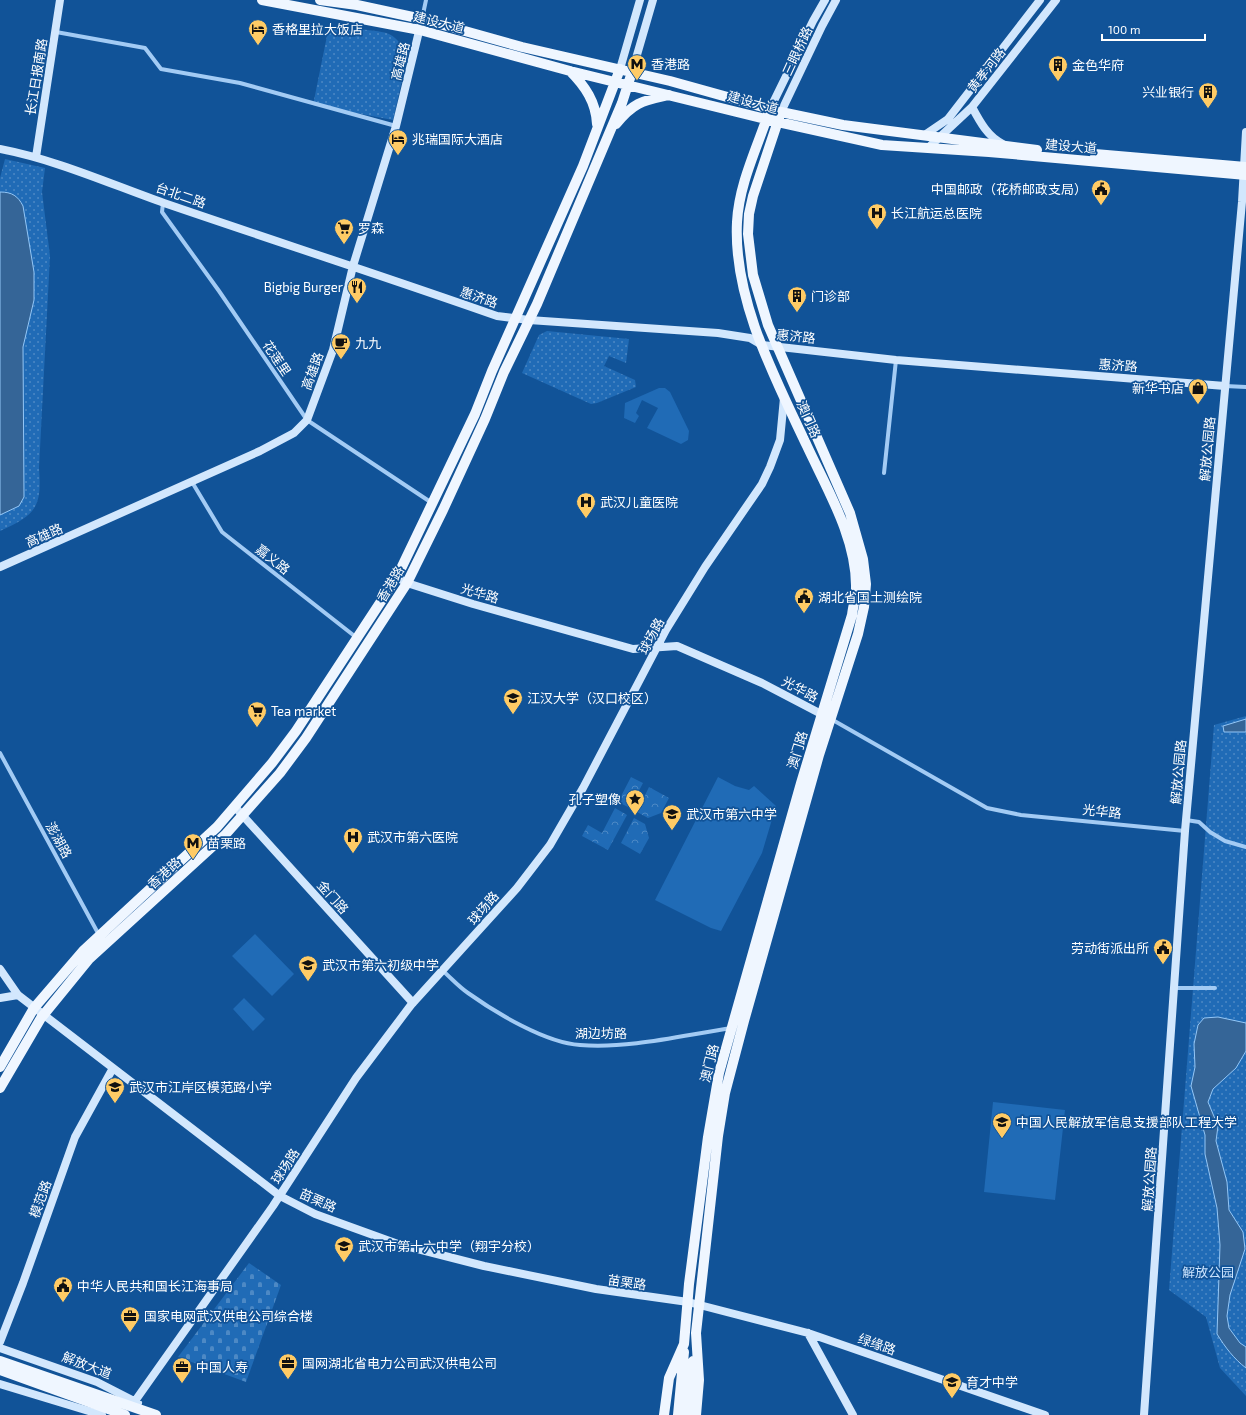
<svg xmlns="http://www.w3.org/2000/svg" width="1246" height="1415" font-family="'Exo 2','Noto Sans SC',sans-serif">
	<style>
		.green { fill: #206bb6 }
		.forest { fill: url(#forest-crowns) }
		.cemetery { fill: url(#cemetery-stones) }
		.park { fill: url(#park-dots) }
		.water { fill: #356597; stroke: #94c7f7 }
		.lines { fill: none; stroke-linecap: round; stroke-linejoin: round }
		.street { stroke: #a3cbf4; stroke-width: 4 }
		.secondary { stroke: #d2e7fd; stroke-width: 8 }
		.primary { stroke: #eff6ff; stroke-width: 10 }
		.labels { text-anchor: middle; stroke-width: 3.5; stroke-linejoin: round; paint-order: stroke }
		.street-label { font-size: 13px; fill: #fff; stroke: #115398 }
		.poi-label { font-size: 13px; fill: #fff; stroke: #115398; text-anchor: start }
		.park-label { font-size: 13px; fill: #cbe4fe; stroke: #115398 }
	</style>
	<defs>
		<pattern id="forest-crowns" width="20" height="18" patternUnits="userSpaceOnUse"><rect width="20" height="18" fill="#206bb6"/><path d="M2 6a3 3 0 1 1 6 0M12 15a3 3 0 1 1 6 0" fill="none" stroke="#4d89c5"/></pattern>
		<pattern id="cemetery-stones" width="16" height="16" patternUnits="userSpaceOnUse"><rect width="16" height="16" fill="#206bb6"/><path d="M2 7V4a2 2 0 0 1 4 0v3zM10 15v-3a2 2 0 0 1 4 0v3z" fill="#4d89c5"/></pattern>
		<pattern id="park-dots" width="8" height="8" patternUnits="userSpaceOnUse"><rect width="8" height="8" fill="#206bb6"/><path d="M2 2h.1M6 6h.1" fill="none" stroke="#4d89c5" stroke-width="1.8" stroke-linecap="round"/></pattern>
	</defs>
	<rect width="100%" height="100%" fill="#115398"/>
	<path class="green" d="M659 388H665L670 392 689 431 688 440 681 444 647 428 658 408 642 400 636 413 639 416 635 423 624 418 625 403Z
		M718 777 735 786 749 790 754 786 776 806 762 853 721 931 711 928 655 900Z
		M255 934 294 974 272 996 232 956Z
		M244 998 265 1019 253 1031 233 1009Z
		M993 1102 1065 1110 1055 1200 984 1192Z"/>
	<path class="forest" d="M631 777 643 783 630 808 618 802Z
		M649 787 669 798 661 813 648 818 637 812Z
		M615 808 627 815 608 850 582 836 588 825 602 833Z
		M634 818 645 824 649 838 640 854 621 843Z"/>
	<path class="cemetery" d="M249 1263 281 1285 246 1382 178 1357Z"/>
	<path class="park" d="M329 26C341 28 381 30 389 34 399 39 404 48 407 58L393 120 313 105Z
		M5 159 45 168 42 192 50 256 39 468C42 507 36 515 0 531V178Z
		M547 331 629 339 626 363 609 356 604 366 635 380 636 387 597 403 591 404 522 373 539 335Z
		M1246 716V1396L1220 1368 1206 1317 1169 1290 1214 725Z"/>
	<path class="water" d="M0 192C12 192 18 196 23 206L34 272V300L23 347 24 497 19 506 0 515Z
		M1246 719V732H1224L1223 726Z
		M1218 1017 1246 1023V1051L1236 1068 1213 1089 1208 1102 1218 1126 1216 1141 1227 1182 1229 1210 1243 1232 1245 1249 1230 1295 1227 1316 1229 1328 1240 1343 1246 1347V1368C1234 1359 1225 1347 1217 1334L1220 1245 1217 1208 1205 1154V1135L1191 1086 1195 1067 1194 1044 1198 1025 1204 1018Z"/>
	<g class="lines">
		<path class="street" d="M422 19 426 0
			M56 32 145 48 161 69 240 83 396 126
			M163 203 162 212 219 291 307 420 432 503
			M1225 386 1246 387
			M884 473 896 360
			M192 482 222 532 357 638
			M831 719 987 808 1021 815 1185 831
			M0 753 99 935
			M1186 820 1199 822 1210 832 1225 841 1246 847
			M443 971C451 978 459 987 468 993 496 1013 546 1043 580 1045 629 1049 684 1035 732 1028
			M1174 988H1215"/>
		<path class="secondary" d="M620 69 640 0
			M632 72 653 0
			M972 107C980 122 988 137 1003 144
			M770 109 813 21 825 0
			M781 112 822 26 836 0
			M926 134 948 119 1040 0
			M928 148 972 107 1056 0
			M0 149C57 160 110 184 164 203 275 241 386 277 497 316L529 320 718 333 750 338 762 345 896 360 1225 386
			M36 157 60 0
			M0 567 260 451 294 433 307 420 333 350 353 266 396 126 422 19
			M397 577 407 583 473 604 633 649 677 646 762 683 827 717
			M235 807 413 1003
			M0 969 18 995 44 1015 280 1196 315 1214 398 1244 484 1266 596 1289 688 1302 808 1333 1045 1415
			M0 998 18 995
			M808 1333 853 1415
			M0 1342 23 1283 75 1137 113 1068
			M0 1348 97 1382 138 1403
			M0 1384 102 1415
			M135 1401 273 1206 356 1078 411 1005 517 888 550 845 583 788 666 630 705 567 762 484 770 467 780 440 784 398
			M1144 1415 1185 831 1242 202 1246 132"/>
		<path class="primary" d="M262 0 420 30 570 71 778 122 882 145 989 152 1246 175
			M320 0 357 5 422 19 522 47 670 81 781 112 843 125 1037 150
			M570 71C585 86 596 102 597 124
			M616 124C634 102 642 101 669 95
			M1095 154 1246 167
			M0 1067 34 1008 83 951 217 827 272 763 296 731 397 577 475 414 492 371 583 166 620 69
			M0 1088 41 1018 89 959 225 835 280 773 306 738 407 583 443 510 485 419 504 372 537 304 622 103 632 72
			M0 1361 156 1415
			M0 1370 125 1415
			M664 1415 669 1378 684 1344 689 1284 708 1137 719 1073 801 783 852 615C853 606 856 597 856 588 857 539 827 489 807 446 775 378 733 299 737 222 739 183 758 146 770 109
			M678 1415 684 1352
			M688 1415 693 1361
			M696 1415 699 1380 696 1333 718 1136 725 1093 744 1021 819 755 858 634 864 607 866 584 863 559 850 513 768 325 753 275 748 234 749 214 753 196 781 112"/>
	</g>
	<defs>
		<symbol id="hotel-pin" viewBox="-11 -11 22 30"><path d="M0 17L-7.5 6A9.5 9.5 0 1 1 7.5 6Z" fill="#ffcb65" stroke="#115398"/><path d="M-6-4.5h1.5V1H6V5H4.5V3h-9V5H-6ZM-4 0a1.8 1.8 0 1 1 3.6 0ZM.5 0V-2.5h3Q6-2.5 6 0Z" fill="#111"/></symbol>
		<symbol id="metro-pin" viewBox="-11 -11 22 30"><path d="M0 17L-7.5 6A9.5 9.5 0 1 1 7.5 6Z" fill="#ffcb65" stroke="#115398"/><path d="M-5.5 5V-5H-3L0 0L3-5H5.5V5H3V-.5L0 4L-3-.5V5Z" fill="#111"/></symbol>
		<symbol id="building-pin" viewBox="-11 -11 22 30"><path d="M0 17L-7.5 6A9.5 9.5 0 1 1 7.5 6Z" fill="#ffcb65" stroke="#115398"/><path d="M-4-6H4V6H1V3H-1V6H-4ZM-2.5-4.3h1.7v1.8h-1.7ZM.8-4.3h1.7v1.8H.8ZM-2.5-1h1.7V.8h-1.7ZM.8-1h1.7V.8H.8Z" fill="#111"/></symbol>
		<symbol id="civic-pin" viewBox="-11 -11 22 30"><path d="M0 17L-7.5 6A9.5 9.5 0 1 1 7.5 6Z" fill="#ffcb65" stroke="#115398"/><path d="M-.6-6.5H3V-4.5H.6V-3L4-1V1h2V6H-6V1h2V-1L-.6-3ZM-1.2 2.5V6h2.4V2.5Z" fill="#111"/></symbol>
		<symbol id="hospital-pin" viewBox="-11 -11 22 30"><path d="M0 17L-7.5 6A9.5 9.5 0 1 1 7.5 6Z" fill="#ffcb65" stroke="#115398"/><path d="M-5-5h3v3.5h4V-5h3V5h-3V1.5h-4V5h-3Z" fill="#111"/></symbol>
		<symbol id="supermarket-pin" viewBox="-11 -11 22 30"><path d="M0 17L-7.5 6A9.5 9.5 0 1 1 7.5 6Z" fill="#ffcb65" stroke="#115398"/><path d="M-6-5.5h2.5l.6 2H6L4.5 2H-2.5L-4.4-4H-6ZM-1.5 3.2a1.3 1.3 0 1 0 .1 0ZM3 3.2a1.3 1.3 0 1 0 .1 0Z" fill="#111"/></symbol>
		<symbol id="restaurant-pin" viewBox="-11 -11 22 30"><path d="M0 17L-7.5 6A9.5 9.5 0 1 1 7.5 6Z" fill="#ffcb65" stroke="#115398"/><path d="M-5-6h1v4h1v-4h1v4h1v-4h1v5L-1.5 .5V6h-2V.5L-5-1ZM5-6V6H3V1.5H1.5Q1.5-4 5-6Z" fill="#111"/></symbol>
		<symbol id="cafe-pin" viewBox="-11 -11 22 30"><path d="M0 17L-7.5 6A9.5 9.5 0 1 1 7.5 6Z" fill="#ffcb65" stroke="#115398"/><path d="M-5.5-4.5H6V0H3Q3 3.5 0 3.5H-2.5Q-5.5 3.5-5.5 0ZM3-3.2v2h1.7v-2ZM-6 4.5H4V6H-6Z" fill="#111"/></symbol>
		<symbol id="shop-pin" viewBox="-11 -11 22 30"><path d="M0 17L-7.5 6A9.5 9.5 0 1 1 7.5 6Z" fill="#ffcb65" stroke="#115398"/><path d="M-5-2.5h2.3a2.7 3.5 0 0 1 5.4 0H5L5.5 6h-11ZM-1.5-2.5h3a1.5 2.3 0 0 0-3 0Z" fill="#111"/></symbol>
		<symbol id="university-pin" viewBox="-11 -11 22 30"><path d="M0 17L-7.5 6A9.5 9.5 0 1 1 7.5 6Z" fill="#ffcb65" stroke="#115398"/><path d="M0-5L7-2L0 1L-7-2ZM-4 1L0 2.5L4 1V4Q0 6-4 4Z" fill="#111"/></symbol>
		<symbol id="sight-pin" viewBox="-11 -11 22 30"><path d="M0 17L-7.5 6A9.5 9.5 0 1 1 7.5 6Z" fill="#ffcb65" stroke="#115398"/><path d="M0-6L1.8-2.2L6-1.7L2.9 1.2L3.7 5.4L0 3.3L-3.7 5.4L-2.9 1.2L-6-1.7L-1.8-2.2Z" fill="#111"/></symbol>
		<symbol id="school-pin" viewBox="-11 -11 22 30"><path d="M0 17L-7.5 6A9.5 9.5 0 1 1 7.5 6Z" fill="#ffcb65" stroke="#115398"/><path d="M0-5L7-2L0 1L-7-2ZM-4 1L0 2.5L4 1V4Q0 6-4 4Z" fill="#111"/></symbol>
		<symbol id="office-pin" viewBox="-11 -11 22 30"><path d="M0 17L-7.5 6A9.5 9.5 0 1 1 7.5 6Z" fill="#ffcb65" stroke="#115398"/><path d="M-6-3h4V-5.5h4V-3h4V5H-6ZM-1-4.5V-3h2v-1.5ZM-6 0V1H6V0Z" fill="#111"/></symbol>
	</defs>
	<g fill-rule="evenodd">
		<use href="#hotel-pin" x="247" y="18" width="22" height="30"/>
		<use href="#metro-pin" x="626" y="53" width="22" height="30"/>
		<use href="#building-pin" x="1047" y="54" width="22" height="30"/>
		<use href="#building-pin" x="1197" y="81" width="22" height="30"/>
		<use href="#hotel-pin" x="387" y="128" width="22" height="30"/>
		<use href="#civic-pin" x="1090" y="178" width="22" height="30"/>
		<use href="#hospital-pin" x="866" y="202" width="22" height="30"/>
		<use href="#supermarket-pin" x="333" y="217" width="22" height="30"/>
		<use href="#restaurant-pin" x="346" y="276" width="22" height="30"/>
		<use href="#building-pin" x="786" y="285" width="22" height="30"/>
		<use href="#cafe-pin" x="330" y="332" width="22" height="30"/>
		<use href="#shop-pin" x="1187" y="377" width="22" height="30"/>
		<use href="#hospital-pin" x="575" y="491" width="22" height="30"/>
		<use href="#civic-pin" x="793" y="586" width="22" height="30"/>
		<use href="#university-pin" x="502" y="687" width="22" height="30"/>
		<use href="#supermarket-pin" x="246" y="700" width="22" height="30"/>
		<use href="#sight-pin" x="624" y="788" width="22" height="30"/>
		<use href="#school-pin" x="661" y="803" width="22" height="30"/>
		<use href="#hospital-pin" x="342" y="826" width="22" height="30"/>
		<use href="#metro-pin" x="182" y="832" width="22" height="30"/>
		<use href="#civic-pin" x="1152" y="937" width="22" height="30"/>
		<use href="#school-pin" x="297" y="954" width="22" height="30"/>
		<use href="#school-pin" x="104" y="1076" width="22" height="30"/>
		<use href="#university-pin" x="991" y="1111" width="22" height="30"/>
		<use href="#school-pin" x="333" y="1235" width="22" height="30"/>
		<use href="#civic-pin" x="52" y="1275" width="22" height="30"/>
		<use href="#office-pin" x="119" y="1305" width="22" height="30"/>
		<use href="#office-pin" x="277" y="1352" width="22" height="30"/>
		<use href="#office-pin" x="171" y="1356" width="22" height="30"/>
		<use href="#school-pin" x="941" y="1371" width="22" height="30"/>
	</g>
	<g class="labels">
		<g class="street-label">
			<text transform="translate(439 22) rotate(14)" y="5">建设大道</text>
			<text transform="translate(797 51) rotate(-65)" y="5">三眼桥路</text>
			<text transform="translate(400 61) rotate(-76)" y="5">高雄路</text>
			<text transform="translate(986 70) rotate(-52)" y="5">黄孝河路</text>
			<text transform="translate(36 77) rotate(-81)" y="5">长江日报南路</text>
			<text transform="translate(753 102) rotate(15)" y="5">建设大道</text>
			<text transform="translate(1071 146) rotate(5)" y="5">建设大道</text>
			<text transform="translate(181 195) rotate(19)" y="5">台北二路</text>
			<text transform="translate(479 297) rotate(19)" y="5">惠济路</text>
			<text transform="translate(796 336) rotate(6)" y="5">惠济路</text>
			<text transform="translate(277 358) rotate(56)" y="5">花莲里</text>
			<text transform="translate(1118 365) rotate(4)" y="5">惠济路</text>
			<text transform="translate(312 371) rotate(-70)" y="5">高雄路</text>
			<text transform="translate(809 419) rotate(66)" y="5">澳门路</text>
			<text transform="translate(1207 449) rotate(-85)" y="5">解放公园路</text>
			<text transform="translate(44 535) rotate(-24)" y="5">高雄路</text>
			<text transform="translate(273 559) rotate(38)" y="5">嘉义路</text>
			<text transform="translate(390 584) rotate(-59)" y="5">香港路</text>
			<text transform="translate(480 593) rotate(16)" y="5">光华路</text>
			<text transform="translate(651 636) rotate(-62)" y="5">球场路</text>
			<text transform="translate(800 689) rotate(28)" y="5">光华路</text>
			<text transform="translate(797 750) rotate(-73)" y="5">澳门路</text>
			<text transform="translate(1178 772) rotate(-85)" y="5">解放公园路</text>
			<text transform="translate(1102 811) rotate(6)" y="5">光华路</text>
			<text transform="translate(59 840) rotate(61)" y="5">澎湖路</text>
			<text transform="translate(164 873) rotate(-42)" y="5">香港路</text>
			<text transform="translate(333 897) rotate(48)" y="5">金门路</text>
			<text transform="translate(483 908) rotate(-49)" y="5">球场路</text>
			<text x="601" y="1038">湖边坊路</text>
			<text transform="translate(709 1063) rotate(-76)" y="5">澳门路</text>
			<text transform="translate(285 1166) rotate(-57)" y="5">球场路</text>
			<text transform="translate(1149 1179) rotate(-86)" y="5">解放公园路</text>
			<text transform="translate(40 1199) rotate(-70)" y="5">模范路</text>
			<text transform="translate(318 1200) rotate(24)" y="5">苗栗路</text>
			<text transform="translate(627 1282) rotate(8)" y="5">苗栗路</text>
			<text transform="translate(877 1344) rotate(19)" y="5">绿缘路</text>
			<text transform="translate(87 1365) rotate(21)" y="5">解放大道</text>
		</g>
		<g class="poi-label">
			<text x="272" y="34">香格里拉大饭店</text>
			<text x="651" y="69">香港路</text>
			<text x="1072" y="70">金色华府</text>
			<text x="1194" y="97" text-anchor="end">兴业银行</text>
			<text x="412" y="144">兆瑞国际大酒店</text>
			<text x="1087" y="194" text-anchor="end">中国邮政（花桥邮政支局）</text>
			<text x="891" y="218">长江航运总医院</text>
			<text x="358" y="233">罗森</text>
			<text x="343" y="292" text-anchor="end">Bigbig Burger</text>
			<text x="811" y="301">门诊部</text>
			<text x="355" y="348">九九</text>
			<text x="1184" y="393" text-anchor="end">新华书店</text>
			<text x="600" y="507">武汉儿童医院</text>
			<text x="818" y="602">湖北省国土测绘院</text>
			<text x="527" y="703">江汉大学（汉口校区）</text>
			<text x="271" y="716">Tea market</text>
			<text x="621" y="804" text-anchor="end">孔子塑像</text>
			<text x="686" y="819">武汉市第六中学</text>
			<text x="367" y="842">武汉市第六医院</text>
			<text x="207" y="848">苗栗路</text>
			<text x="1149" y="953" text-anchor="end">劳动街派出所</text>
			<text x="322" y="970">武汉市第六初级中学</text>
			<text x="129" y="1092">武汉市江岸区模范路小学</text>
			<text x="1016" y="1127">中国人民解放军信息支援部队工程大学</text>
			<text x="358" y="1251">武汉市第十六中学（翔宇分校）</text>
			<text x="77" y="1291">中华人民共和国长江海事局</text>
			<text x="144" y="1321">国家电网武汉供电公司综合楼</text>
			<text x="302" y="1368">国网湖北省电力公司武汉供电公司</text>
			<text x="196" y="1372">中国人寿</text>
			<text x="966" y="1387">育才中学</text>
		</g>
		<g class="park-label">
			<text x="1208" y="1277">解放公园</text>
		</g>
	</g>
	<path d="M1102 34v6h103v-6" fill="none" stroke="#ffffff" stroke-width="2"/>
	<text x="1108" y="34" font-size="12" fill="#ffffff" stroke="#115398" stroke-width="3" paint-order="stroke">100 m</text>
</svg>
